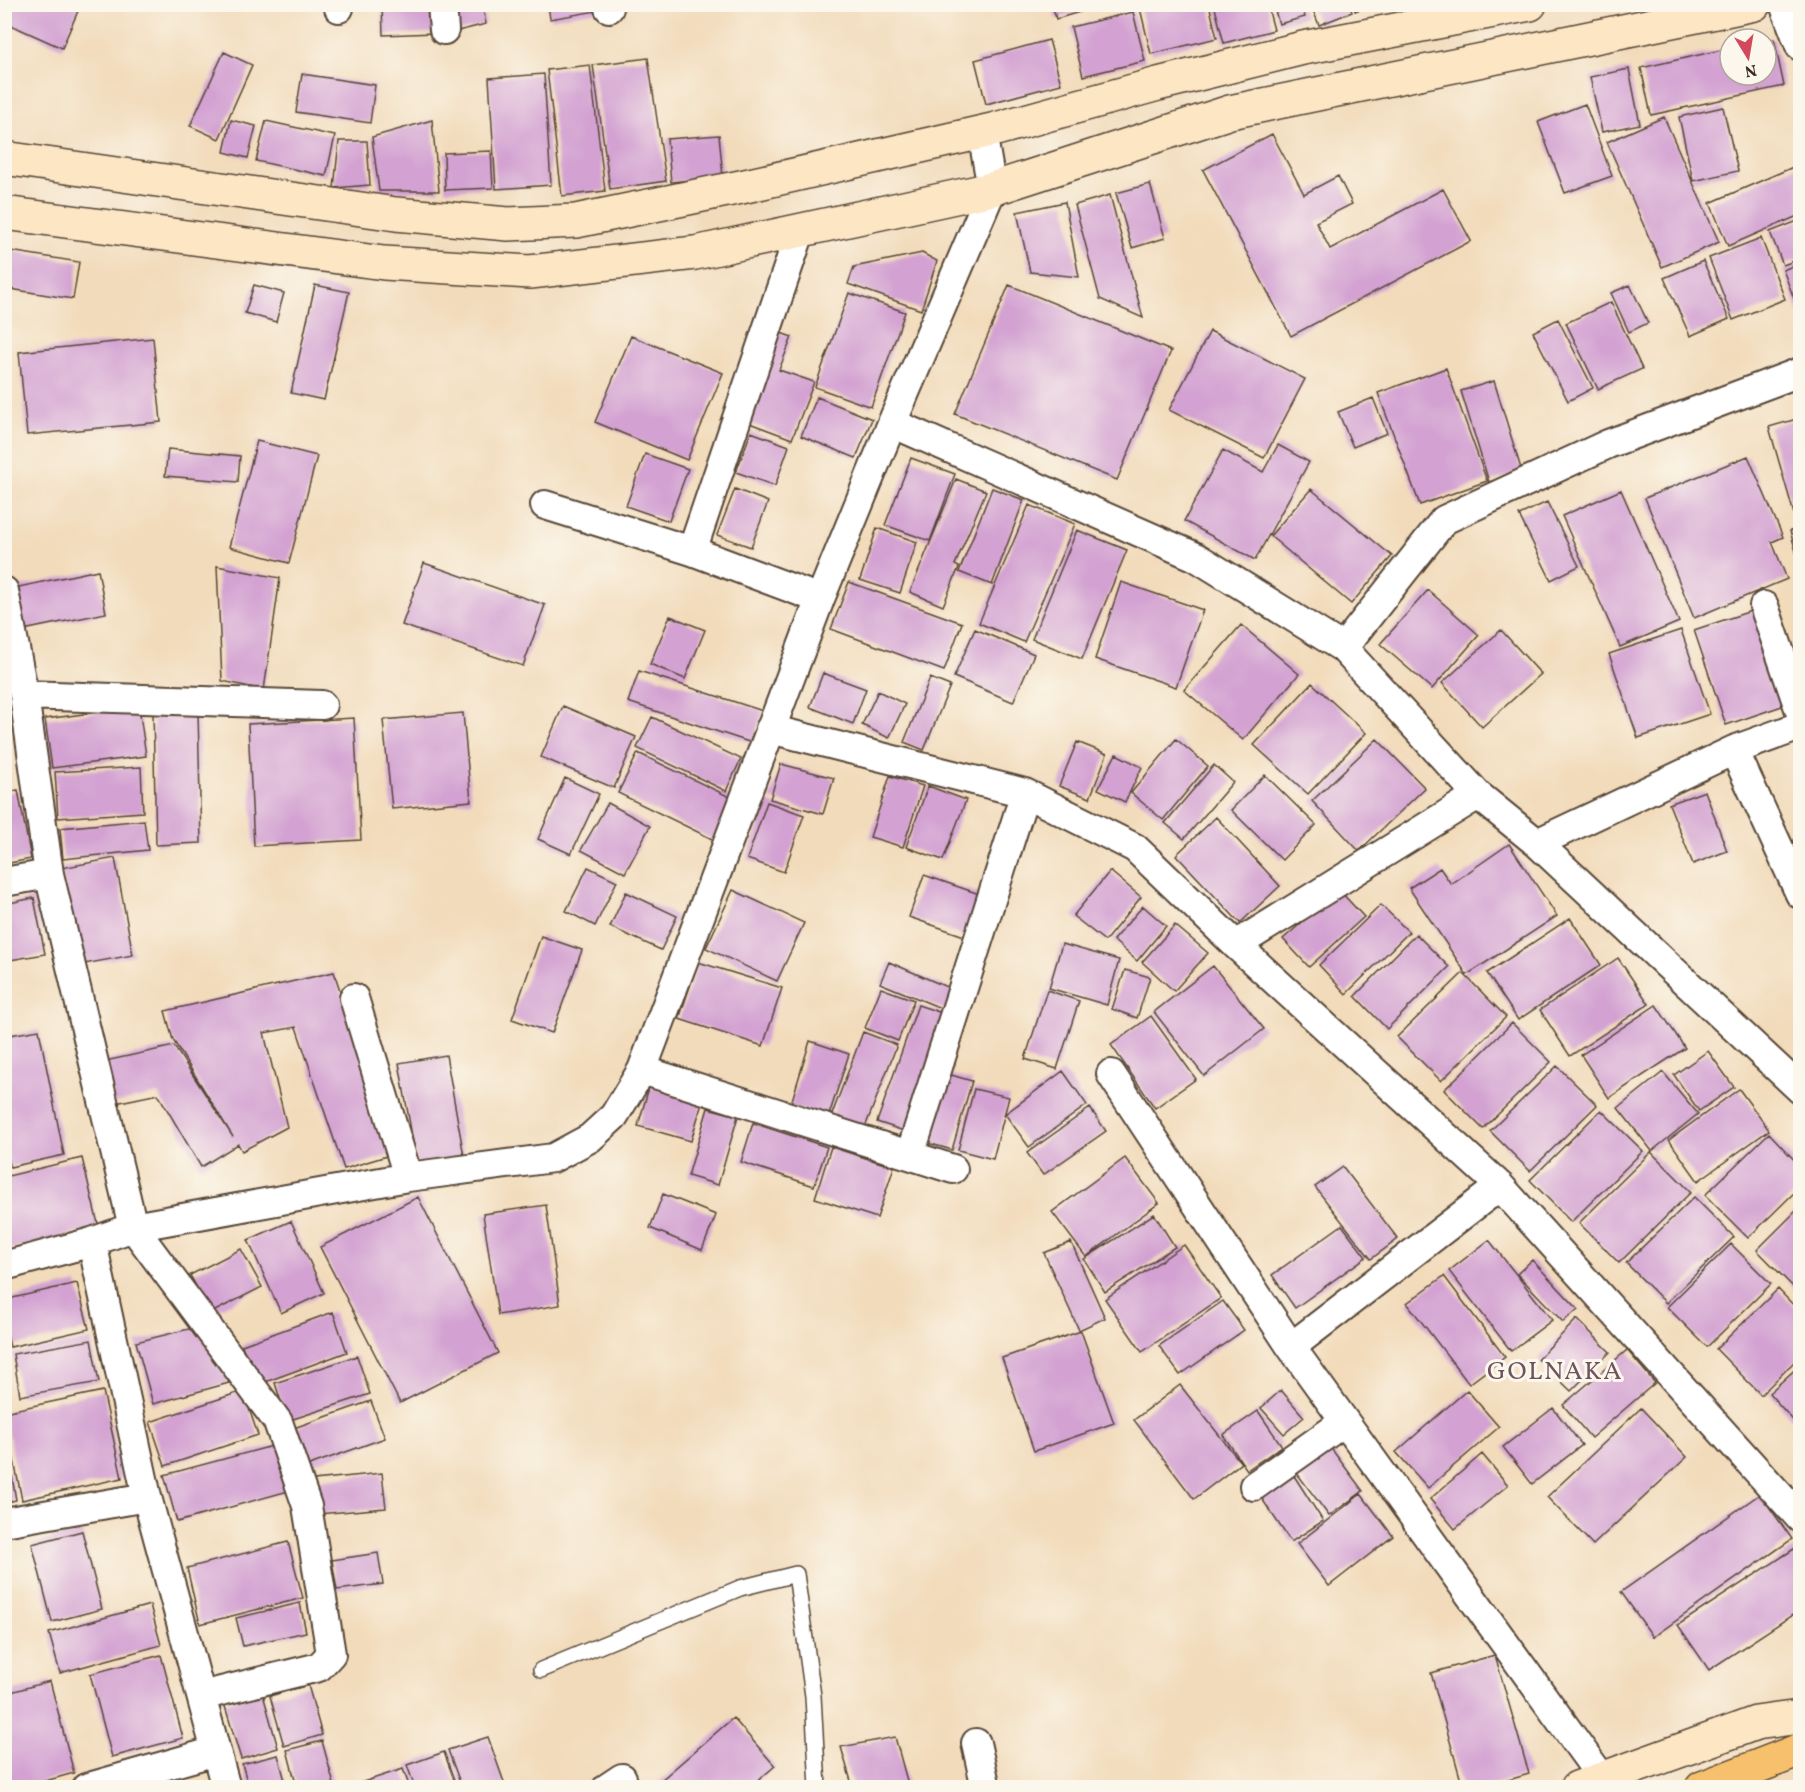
<svg xmlns="http://www.w3.org/2000/svg" width="1805" height="1792" font-family="Vollkorn,serif">
	<style>
		.building { fill: #d3a2d2 }
		.lines { fill: none; stroke-linecap: round; stroke-linejoin: round }
		.lane-casing { stroke: #564536; stroke-width: 18 }
		.street-casing { stroke: #564536; stroke-width: 32 }
		.secondary-casing { stroke: #564536; stroke-width: 36 }
		.highway-casing { stroke: #564536; stroke-width: 36 }
		.lane { stroke: #fff; stroke-width: 15 }
		.street { stroke: #fff; stroke-width: 28 }
		.secondary { stroke: #fce6c4; stroke-width: 33 }
		.highway { stroke: #f7c06c; stroke-width: 33 }
		.labels { text-anchor: middle; stroke-width: 6; stroke-linejoin: round; paint-order: stroke }
		.neighbourhood-label { font-size: 26px; letter-spacing: 1.5px; fill: #70545d; stroke: #fbf7ec }
	</style>
	<rect width="100%" height="100%" fill="#fbf7ec"/>
	<filter id="ink" filterUnits="userSpaceOnUse"><feTurbulence type="fractalNoise" baseFrequency=".0167" numOctaves="2"/><feDisplacementMap in="SourceGraphic" scale="12" xChannelSelector="R" yChannelSelector="G"/><feConvolveMatrix kernelMatrix="1 2 1 2 8 2 1 2 1" color-interpolation-filters="sRGB"/></filter>
	<filter id="wash" filterUnits="userSpaceOnUse"><feTurbulence type="fractalNoise" baseFrequency=".008" numOctaves="4" result="noise"/><feDisplacementMap in="SourceGraphic" scale="24" xChannelSelector="R" yChannelSelector="G"/><feGaussianBlur stdDeviation="1.35" result="paint"/><feColorMatrix in="noise" values="0 0 0 0 0 0 0 0 0 0 0 0 0 0 0 0 0 1.4 0 .05"/><feComposite in="paint" operator="in"/></filter>
	<g filter="url(#wash)">
		<rect width="100%" height="100%" fill="#f2dbbb"/>
		<g id="blocks">
			<path class="building" d="M4 4H81L62 48 4 22Z
				M382 4H434L435 33 383 35Z
				M447 4H482L486 24 454 32Z
				M548 4H602L603 10 550 19Z
				M1052 4H1081L1083 11 1056 19Z
				M1139 4H1209L1217 38 1151 54Z
				M1214 4H1267L1274 30 1224 43Z
				M1273 4H1301L1305 17 1279 24Z
				M1353 4H1374V5L1355 11Z
				M1311 5H1349L1352 12 1319 25Z
				M1133 12 1145 61 1083 76 1071 27Z
				M1774 39 1784 86 1651 115 1641 68 1730 48V75H1766V40Z
				M1049 40 1061 84 986 104 975 60Z
				M224 52 252 65 219 139 190 126Z
				M648 58 666 181 610 189 593 65Z
				M590 65 605 191 562 196 547 70Z
				M1629 69 1640 124 1602 132 1590 77Z
				M302 74 375 85 370 123 296 112Z
				M544 74 551 185 496 189 489 78Z
				M1585 104 1612 176 1565 193 1538 122Z
				M1723 107 1738 171 1693 181 1679 117Z
				M1664 117 1719 242 1662 267 1607 142Z
				M231 120 256 126 248 158 224 152Z
				M432 120 439 191H379L372 137Z
				M266 121 335 136 326 176 256 161Z
				M1272 134 1304 194 1338 176 1352 204 1316 222 1330 249 1443 189 1471 241 1291 336 1203 170Z
				M719 135 723 177 671 182 667 139Z
				M339 141H367L370 185 334 188Z
				M491 151 493 188 445 190 444 153Z
				M1800 164V215L1728 246 1710 203Z
				M1150 184 1165 238 1132 248 1116 193Z
				M1110 195 1143 318 1100 299 1075 205Z
				M1065 202 1079 277 1030 272 1017 212Z
				M1800 220V259L1783 265 1770 232Z
				M1761 238 1785 299 1733 320 1709 258Z
				M4 250 79 262 73 299 4 288Z
				M922 253 937 261 921 310 848 284 854 267Z
				M1703 261 1729 319 1690 336 1664 278Z
				M1800 263V314L1783 270Z
				M254 285 284 293 276 322 245 313Z
				M315 285 349 292 324 400 291 393Z
				M1009 285 1171 351 1117 480 955 414Z
				M1630 285 1648 323 1629 332 1611 293Z
				M849 293 905 312 871 407 815 387Z
				M1611 302 1642 369 1598 389 1566 323Z
				M1558 319 1593 388 1568 401 1533 332Z
				M1210 331 1305 379 1264 458 1169 410Z
				M778 332 792 337 779 370 814 382 792 439 744 421Z
				M631 336 723 373 687 460 595 422Z
				M153 338 161 422 27 435 19 352Z
				M1446 368 1487 481 1420 505 1378 393Z
				M1494 381 1522 472 1489 482 1461 391Z
				M817 397 872 419 856 458 801 436Z
				M1373 398 1387 433 1353 447 1338 412Z
				M1800 418V519L1796 521 1769 427Z
				M751 432 789 446 775 486 736 472Z
				M257 441 317 456 289 563 229 547Z
				M1278 445 1309 462 1255 560 1184 521 1223 450 1263 472Z
				M168 449 240 456 238 482 165 476Z
				M645 454 688 469 669 521 626 506Z
				M1748 456 1783 537 1772 542 1787 579 1694 618 1645 498Z
				M911 458 955 474 930 541 885 525Z
				M956 479 986 491 955 565 959 567 943 606 910 592Z
				M992 488 1024 500 992 585 959 572Z
				M735 489 768 502 751 547 717 535Z
				M1311 489 1392 556 1351 604 1270 536Z
				M1621 490 1679 622 1620 647 1562 516Z
				M1547 502 1579 566 1551 580 1519 515Z
				M1029 505 1075 524 1024 642 979 623Z
				M877 528 917 542 900 593 860 580Z
				M1800 528V565L1790 531Z
				M1077 530 1127 550 1082 659 1032 639Z
				M424 563 545 605 523 666 402 625Z
				M217 566 280 578 264 690 222 681Z
				M98 570 106 613 23 630 14 588Z
				M849 582 962 623 944 671 831 629Z
				M1121 582 1203 610 1176 687 1095 659Z
				M1428 590 1479 635 1432 689 1380 644Z
				M1754 610 1785 705 1726 725 1694 630Z
				M670 616 705 630 685 679 650 664Z
				M1241 625 1299 674 1243 740 1184 690Z
				M975 629 1034 654 1013 702 954 677Z
				M1501 630 1541 674 1482 727 1442 683Z
				M1681 630 1710 714 1638 738 1609 654Z
				M639 671 763 711 752 743 628 702Z
				M823 673 866 689 853 724 810 707Z
				M930 678 950 686 924 750 904 742Z
				M1312 683 1366 733 1308 794 1254 745Z
				M4 684 12 718 4 720Z
				M878 691 905 704 889 738 862 725Z
				M563 706 636 737 614 788 541 757Z
				M139 707 146 756 52 768 45 719Z
				M198 711 201 843 156 845 153 712Z
				M463 713 471 801 392 809 383 720Z
				M652 717 741 759 726 791 637 748Z
				M354 718 361 840 254 846 248 724Z
				M1176 739 1208 766 1163 820 1131 793Z
				M1377 739 1425 788 1359 851 1312 801Z
				M1077 742 1107 754 1090 798 1059 786Z
				M638 753 734 799 714 840 618 793Z
				M1116 754 1142 767 1125 802 1098 789Z
				M781 764 834 778 823 814 770 799Z
				M1214 765 1233 782 1184 839 1165 823Z
				M141 767 143 812 58 818 55 772Z
				M1265 775 1316 825 1282 860 1231 810Z
				M890 776 923 786 903 847 870 837Z
				M565 778 599 794 571 854 538 839Z
				M928 786 966 800 943 860 906 847Z
				M18 790 31 859 4 864V793Z
				M1705 791 1727 851 1693 864 1669 804Z
				M767 802 804 815 784 872 747 859Z
				M608 803 650 826 625 873 581 850Z
				M1216 817 1280 886 1240 923 1176 855Z
				M144 820 148 850 63 859 60 828Z
				M1509 844 1557 916 1467 975 1409 888 1440 868 1451 884Z
				M115 858 133 955 79 965 61 868Z
				M588 867 617 881 595 926 566 911Z
				M1110 871 1141 897 1105 941 1073 916Z
				M924 875 985 896 970 938 909 917Z
				M733 890 804 923 777 981 706 948Z
				M1339 890 1364 917 1309 967 1283 939Z
				M626 892 677 916 661 950 610 927Z
				M34 898 45 954 4 961V904Z
				M1381 905 1409 932 1346 994 1319 965Z
				M1143 906 1166 926 1137 961 1113 940Z
				M1570 918 1601 965 1518 1020 1487 973Z
				M1175 925 1208 953 1174 991 1142 962Z
				M1416 934 1449 967 1387 1029 1355 996Z
				M541 936 582 950 552 1033 512 1019Z
				M1062 944 1119 960 1107 1005 1049 988Z
				M1618 958 1649 1004 1570 1056 1540 1010Z
				M698 962 782 988 763 1046 679 1019Z
				M889 962 956 991 948 1011 880 983Z
				M1213 966 1264 1029 1204 1076 1154 1012Z
				M1125 970 1150 977 1137 1018 1112 1009Z
				M334 972 393 1154 344 1169 296 1027 264 1033 287 1127 242 1151 238 1144 201 1167 158 1094 106 1105 96 1063 174 1046 233 1137 173 1040 165 1011Z
				M1463 973 1506 1017 1441 1081 1397 1037Z
				M881 988 914 1000 898 1041 865 1028Z
				M1047 990 1079 1001 1057 1069 1025 1059Z
				M918 1005 951 1016 910 1133 877 1122Z
				M1656 1005 1685 1048 1609 1098 1581 1055Z
				M1151 1016 1196 1079 1155 1108 1111 1045Z
				M1512 1023 1551 1062 1483 1129 1444 1090Z
				M39 1030 64 1155 10 1167 4 1145V1036Z
				M863 1032 897 1045 864 1130 831 1117Z
				M810 1041 849 1054 828 1118 790 1107Z
				M1708 1051 1734 1087 1699 1111 1674 1075Z
				M446 1055 464 1156 417 1164 399 1063Z
				M1557 1066 1597 1105 1530 1171 1490 1131Z
				M1063 1071 1087 1105 1029 1147 1005 1114Z
				M941 1072 972 1081 952 1150 921 1141Z
				M1663 1072 1698 1114 1652 1151 1618 1108Z
				M649 1087 702 1103 691 1141 638 1126Z
				M974 1089 1009 1097 993 1159 958 1150Z
				M1739 1089 1769 1130 1698 1181 1669 1140Z
				M708 1108 738 1116 718 1185 688 1176Z
				M1090 1108 1106 1131 1043 1175 1027 1153Z
				M1601 1110 1643 1151 1571 1222 1530 1180Z
				M753 1123 827 1147 814 1186 741 1162Z
				M1769 1133 1800 1166V1187L1748 1238 1705 1195Z
				M831 1147 894 1167 877 1218 815 1198Z
				M1651 1152 1691 1192 1619 1263 1579 1223Z
				M82 1158 99 1228 4 1251V1177Z
				M1125 1158 1159 1203 1086 1257 1052 1212Z
				M1343 1167 1398 1239 1371 1259 1315 1187Z
				M663 1194 716 1215 702 1250 650 1228Z
				M418 1197 498 1353 400 1403 320 1247Z
				M1694 1197 1734 1237 1666 1303 1626 1263Z
				M546 1205 560 1305 498 1315 483 1214Z
				M1800 1207V1294L1757 1250Z
				M1154 1214 1175 1247 1105 1292 1084 1259Z
				M291 1221 324 1293 281 1313 248 1240Z
				M1342 1225 1366 1257 1295 1308 1272 1275Z
				M1489 1240 1552 1320 1511 1351 1449 1271Z
				M1071 1242 1105 1318 1079 1330 1044 1253Z
				M1731 1244 1771 1284 1707 1347 1667 1307Z
				M1184 1245 1221 1298 1142 1352 1105 1299Z
				M241 1249 262 1287 211 1313 190 1275Z
				M1532 1260 1578 1309 1563 1322 1517 1274Z
				M1444 1276 1505 1357 1469 1384 1407 1303Z
				M77 1283 89 1329 10 1347 4 1323V1300Z
				M1778 1289 1800 1312V1356L1761 1395 1716 1349Z
				M1223 1301 1244 1330 1180 1375 1159 1346Z
				M333 1312 347 1352 257 1385 242 1345Z
				M1577 1319 1610 1352 1571 1391 1538 1359Z
				M201 1326 229 1383 153 1404 136 1342Z
				M1081 1331 1114 1423 1034 1451 1002 1358Z
				M91 1340 99 1382 20 1396 13 1354Z
				M1627 1350 1655 1383 1591 1438 1563 1405Z
				M357 1356 370 1394 287 1421 275 1383Z
				M1800 1365V1428L1769 1393Z
				M1180 1385 1241 1463 1194 1499 1134 1420Z
				M1281 1390 1304 1417 1284 1434 1261 1408Z
				M1467 1390 1499 1427 1428 1488 1396 1452Z
				M103 1391 122 1478 22 1500 4 1412Z
				M243 1391 258 1435 165 1466 150 1422Z
				M371 1401 385 1438 301 1468 288 1430Z
				M1553 1408 1582 1445 1532 1484 1503 1447Z
				M1641 1408 1687 1457 1593 1545 1547 1497Z
				M1258 1411 1282 1446 1247 1470 1223 1435Z
				M1327 1443 1363 1491 1329 1516 1293 1468Z
				M280 1444 292 1490 177 1522 164 1475Z
				M1482 1454 1508 1485 1455 1529 1430 1499Z
				M1289 1468 1323 1521 1291 1542 1256 1490Z
				M11 1471 16 1500 4 1503V1472Z
				M382 1473 386 1508 318 1514 314 1480Z
				M1361 1494 1393 1536 1329 1586 1297 1544Z
				M1760 1494 1792 1539 1653 1637 1621 1592Z
				M82 1531 102 1609 52 1622 32 1544Z
				M288 1542 303 1598 200 1624 187 1568Z
				M1800 1545V1610L1709 1670 1678 1625Z
				M378 1553 383 1584 337 1590 332 1560Z
				M300 1603 306 1632 243 1646 236 1618Z
				M150 1605 161 1645 60 1673 49 1633Z
				M161 1655 183 1738 112 1757 90 1674Z
				M1495 1655 1529 1774 1481 1788H1463L1431 1673Z
				M50 1681 74 1773 20 1788H4V1694Z
				M308 1685 322 1735 284 1746 270 1696Z
				M262 1691 278 1748 241 1759 224 1703Z
				M733 1718 775 1766 749 1788H652Z
				M488 1737 506 1788H462L448 1750Z
				M895 1737 909 1788H853L841 1747Z
				M322 1741 335 1788H297L287 1750Z
				M444 1752 457 1788H415L407 1765Z
				M278 1755 287 1788H249L242 1764Z
				M403 1769 410 1788H362L360 1783Z"/>
		</g>
	</g>
	<g filter="url(#ink)">
		<use href="#blocks" fill-opacity="0" stroke="#564536" stroke-width="1.5"/>
		<g class="lines">
			<defs>
				<path id="lane" d="M541 1670 740 1588 796 1574 813 1696 818 1788"/>
				<path id="street" d="M339 4V8
					M442 4 444 30
					M608 4 609 8
					M1784 4 1800 46
					M892 423 1196 557 1343 648 1478 795 1537 843 1800 1089
					M545 505 692 551 820 599
					M692 551 800 232
					M4 591 24 695 49 874 133 1227 278 1422 307 1506 331 1654 319 1667 201 1696
					M1764 606 1800 711
					M1343 648 1444 520 1608 444 1800 372
					M24 695 322 705
					M770 729 1025 793 1135 848 1236 945 1500 1186 1800 1518
					M1734 750 1800 894
					M1537 843 1734 750 1800 726
					M4 882 49 874
					M1236 945 1478 795
					M354 998 408 1177
					M642 1070 953 1169
					M1111 1074 1291 1347 1602 1778
					M910 1155 1025 793
					M92 1242 147 1497 226 1788
					M4 1266 92 1242 133 1227 408 1177 553 1158 590 1138 614 1116 642 1070 820 599 892 423 992 189 982 132
					M1291 1347 1500 1186
					M1254 1486 1344 1422
					M4 1522 147 1497
					M976 1743 986 1788
					M86 1788 216 1751
					M607 1788 622 1778"/>
				<path id="secondary" d="M4 158 396 214 508 224 576 221 741 187 996 129 1158 84 1303 48 1530 4
					M4 213 384 263 530 272 695 253 992 189 1230 112 1754 4
					M1577 1788 1756 1723 1800 1717"/>
				<path id="highway" d="M1702 1788 1800 1750"/>
			</defs>
			<use href="#lane" class="lane-casing"/>
			<use href="#street" class="street-casing"/>
			<use href="#secondary" class="secondary-casing"/>
			<use href="#highway" class="highway-casing"/>
			<use href="#lane" class="lane"/>
			<use href="#street" class="street"/>
			<use href="#secondary" class="secondary"/>
			<use href="#highway" class="highway"/>
		</g>
	</g>
	<g class="labels">
		<g class="neighbourhood-label">
			<text x="1555" y="1379">GOLNAKA</text>
		</g>
	</g>
	<rect width="1805" height="1792" fill="none" stroke="#fbf7ec" stroke-width="24"/>
	<g transform="translate(1748 57) rotate(169)"><circle r="28" fill="#fbf7ec" stroke="#aea59a" stroke-width="1.5"/>
	<path d="M0-4.5L10 22L0 15L-10 22Z" fill="#d1495b"/>
	<text y="-9" font-size="16" font-weight="bold" text-anchor="middle" fill="#3b2a1e">N</text>
	</g>
</svg>
